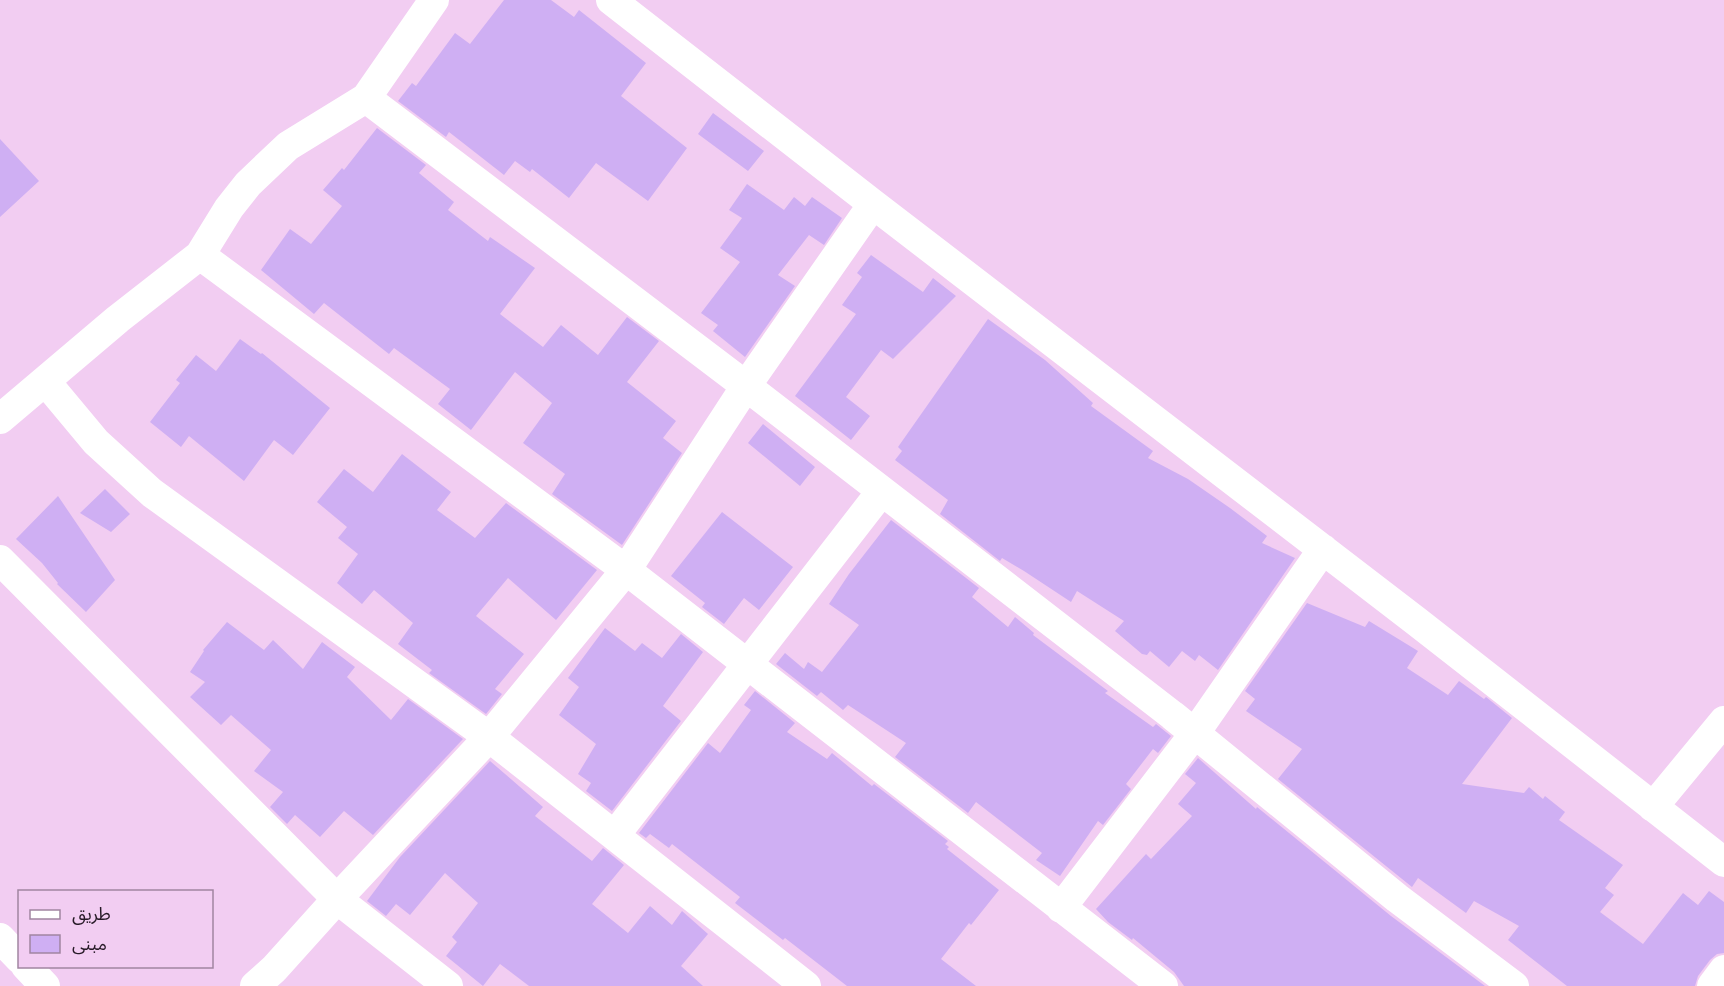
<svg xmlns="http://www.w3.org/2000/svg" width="1724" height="986" font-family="'Nunito Sans','Noto Sans Arabic',sans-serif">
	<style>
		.building { fill: #cfaff3 }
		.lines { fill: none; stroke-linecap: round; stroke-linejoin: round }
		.minor { stroke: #fff; stroke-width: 30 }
	</style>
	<rect width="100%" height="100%" fill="#f2cdf2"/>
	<path class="building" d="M504 0H551L574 17 579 10 646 63 621 96 687 148 648 201 596 163 569 198 532 169 530 172 515 161 504 175 449 132 446 137 398 101 412 83 416 86 455 33 470 44Z
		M713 113 764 151 748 171 698 134Z
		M377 128 426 165 419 173 454 202 448 210 488 241 490 237 535 268 500 314 543 347 561 325 598 355 627 317 659 341 627 382 676 421 663 438 682 453 622 545 552 494 565 474 523 443 552 403 515 372 471 430 438 404 450 389 394 348 389 354 324 303 314 314 261 270 290 229 311 244 342 206 323 190 342 168 344 170Z
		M0 139 39 181 0 217Z
		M747 184 784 210 794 197 805 206 812 197 842 218 824 245 809 235 778 275 795 286 745 357 713 331 718 325 701 313 740 262 720 248 742 218 729 210Z
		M871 255 923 292 933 278 956 296 893 359 881 350 846 397 870 416 851 440 795 396 856 314 842 305 862 277 857 273Z
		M988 319 1045 360 1093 403 1091 406 1153 451 1148 458 1188 479 1230 508 1267 536 1262 543 1295 558 1218 670 1199 655 1195 661 1182 651 1169 667 1150 651 1147 655 1142 654 1115 631 1124 621 1077 591 1071 602 1024 571 1002 558 1000 561 940 514 948 500 895 460 902 451 898 447Z
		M240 339 261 354 262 353 330 408 293 455 274 440 244 481 189 436 181 447 150 422 180 383 176 380 196 355 216 371Z
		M763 424 815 467 800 486 748 443Z
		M402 454 451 492 437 510 475 538 506 503 597 570 556 620 508 578 476 616 524 654 495 689 502 694 486 714 429 673 432 670 398 644 413 623 374 590 362 604 337 583 358 554 338 538 347 527 317 502 344 469 373 492Z
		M105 489 130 514 111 532 80 513Z
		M58 496 115 580 86 612 57 584 58 583 42 563 16 539Z
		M722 512 793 567 759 610 744 598 724 624 702 607 705 603 671 576Z
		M891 520 979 588 972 597 1008 627 1015 617 1034 633 1033 635 1108 691 1105 693 1153 727 1156 724 1171 736 1158 753 1153 749 1126 784 1131 789 1103 825 1098 821 1060 876 1036 860 1042 853 976 802 968 813 895 757 906 743 848 705 843 710 821 692 817 696 776 664 785 653 804 669 808 662 822 672 859 625 829 604 849 574Z
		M1307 603 1365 627 1369 621 1418 651 1407 668 1448 695 1459 681 1484 699 1486 697 1512 718 1462 784 1524 793 1529 787 1543 799 1545 796 1565 812 1559 820 1623 865 1605 888 1614 895 1600 912 1643 944 1683 893 1698 905 1709 891 1724 902V953L1717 954 1710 960 1698 976 1695 986H1567L1508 940 1519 926 1474 901 1466 913 1418 878 1412 887 1278 779 1302 749 1246 711 1255 699 1245 691Z
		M227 622 264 650 273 640 303 669 322 642 355 667 347 677 391 720 408 699 463 739 373 835 344 811 320 837 295 815 287 824 270 807 283 792 254 771 271 750 231 715 221 725 190 697 205 682 190 672 204 651 203 650Z
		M605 628 635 651 642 643 662 658 681 634 703 652 663 706 681 721 612 811 586 791 591 783 578 774 596 744 559 715 579 687 568 678Z
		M755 691 795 723 787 732 827 759 832 753 872 786 874 784 948 841 945 844 949 847 947 849 999 890 971 925 969 923 941 959 976 986H847L785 938 783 940 735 903 740 897 672 844 669 848 650 834 646 838 639 833 708 743 720 753 751 710 744 705Z
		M1198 758 1256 809 1257 807 1391 916 1485 986H1184L1174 972 1133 938 1132 940 1108 922 1096 909 1146 854 1151 859 1192 816 1178 804 1196 783 1185 774Z
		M490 761 543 807 535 816 592 861 603 848 624 865 592 904 628 933 650 906 672 925 682 911 708 934 681 966 703 986H529L500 964 483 986 446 956 457 942 452 937 478 903 445 873 410 915 396 904 386 916 367 901 400 857Z"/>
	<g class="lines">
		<path class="minor" d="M611 0 873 204 1416 621 1724 862
			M366 98 746 386 1172 715 1397 898 1514 986
			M200 255 626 570 1163 986
			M46 382 96 442 152 493 489 737 806 986
			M0 419 118 319 200 255 229 208 248 184 288 146 366 98 434 0
			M0 560 337 899 448 986
			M1653 807 1724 721
			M615 835 881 492
			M1061 908 1195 733 1323 549
			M0 938 20 959
			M26 966 45 986
			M255 986 274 969 337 899 489 737 626 570 746 386 873 204
			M1712 986 1724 970"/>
	</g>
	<rect x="18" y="890" width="195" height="78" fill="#f2cdf2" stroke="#a185a1" stroke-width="1.5"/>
	<rect x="30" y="910" width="30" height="9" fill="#ffffff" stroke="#a185a1" stroke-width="1.5"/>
	<text x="72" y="920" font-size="18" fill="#271a27">طريق</text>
	<rect x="30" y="935" width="30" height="18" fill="#cfaff3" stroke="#a185a1" stroke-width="1.5"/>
	<text x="72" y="950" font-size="18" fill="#271a27">مبنى</text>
</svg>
